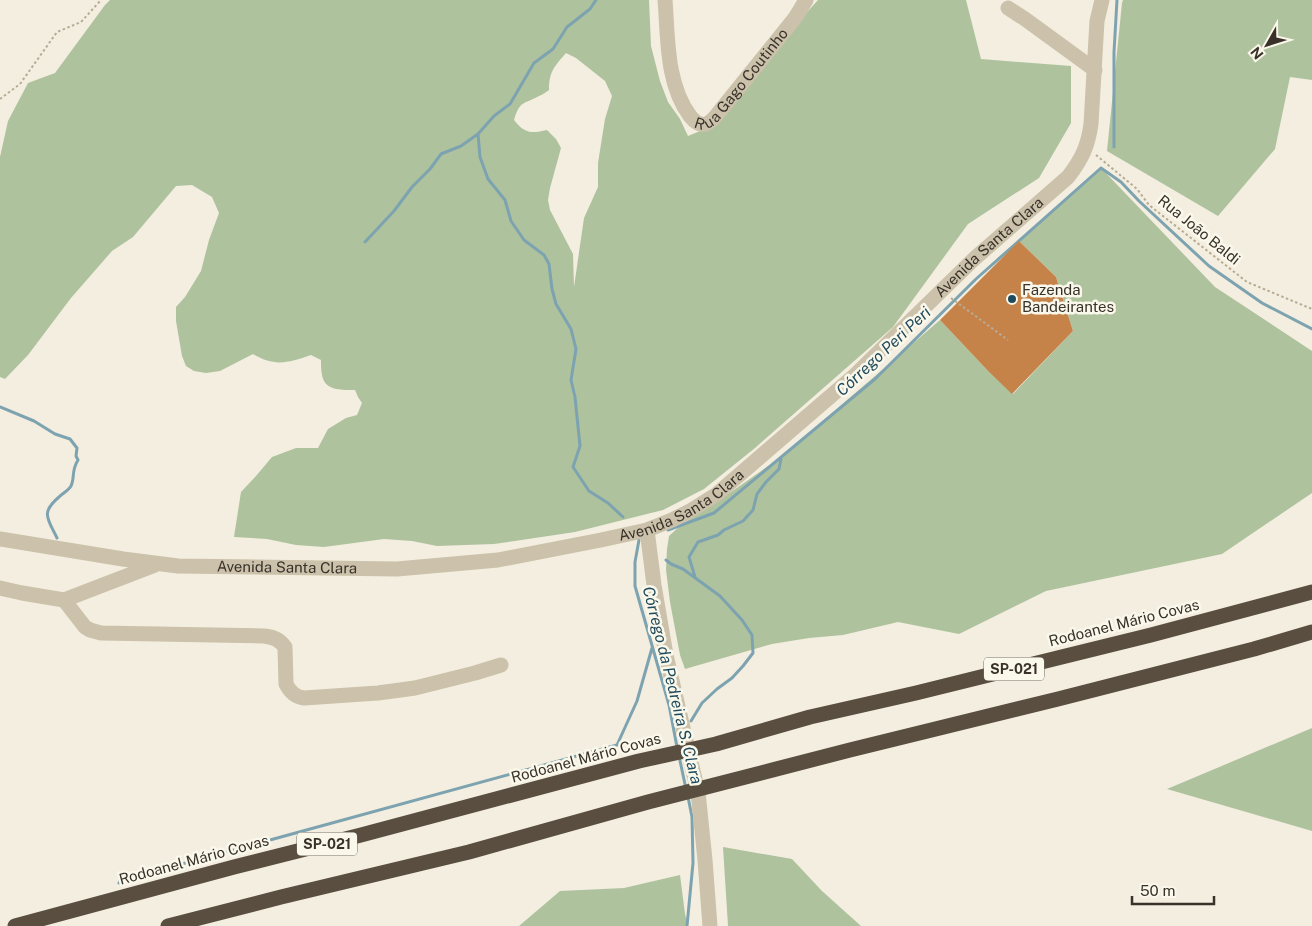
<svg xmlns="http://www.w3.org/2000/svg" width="1312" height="926" font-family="'Public Sans',sans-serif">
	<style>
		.green { fill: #aec29e; fill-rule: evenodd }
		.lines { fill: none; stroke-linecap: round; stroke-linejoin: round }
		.stream { stroke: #7da3b0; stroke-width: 3 }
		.building { fill: #c68349 }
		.path { stroke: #b7ab94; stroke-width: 2; stroke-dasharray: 2.5 2.5; stroke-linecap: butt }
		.minor { stroke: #ccc1aa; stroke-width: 15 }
		.highway { stroke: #5a4e41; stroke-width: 15 }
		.poi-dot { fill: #1f4a5b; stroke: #faf7eb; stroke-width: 2 }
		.labels { text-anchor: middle; stroke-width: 5; stroke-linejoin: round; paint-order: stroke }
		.shield { fill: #faf7eb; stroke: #736d64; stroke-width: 1 }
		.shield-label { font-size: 14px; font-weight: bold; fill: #39322a }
		.street-label { font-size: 15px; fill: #39322a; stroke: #faf7eb }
		.poi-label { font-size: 15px; fill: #39322a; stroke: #faf7eb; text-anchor: start }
		.water-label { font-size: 16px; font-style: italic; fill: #1f4a5b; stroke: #faf7eb }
	</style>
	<rect width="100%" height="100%" fill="#f3eedf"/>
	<path class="green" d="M110 0H649L651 46 660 81 668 102 680 119 688 136 700 131 818 0H966L981 59 1071 66V123L1039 178 968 224 893 327 755 448 704 489 663 510 575 532 494 544 437 546 412 541 384 539 324 547 296 545 267 539 234 537 241 492 256 476 272 457 296 448H318L328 429 346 418 357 415 362 403 358 397 355 390C346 390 329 391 324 381 321 375 321 366 321 360L311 355C288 363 274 367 253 354L220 371 206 373 194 371 186 366 182 356 176 321V307L185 297 201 271 209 240 219 213 212 197 192 185 176 186 133 237 112 251 71 298 28 355 5 379 0 377V157L8 121 28 83 55 73 105 5ZM566 53 576 58 605 81 612 96 605 119 598 163V187L584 218 574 287 573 254 550 210 548 200 550 188 561 148 556 139 547 130C531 134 524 133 514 120 520 100 523 105 539 96 542 95 546 92 549 90 549 71 555 66 566 53Z
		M1123 0H1312V80L1290 77 1275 149 1218 216 1107 151 1122 3Z
		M1101 168 1215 287 1312 351V493L1222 554 1046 591 959 634 898 622 843 635 809 638 772 644 685 669 680 655 670 602 666 570 667 549 669 536 681 525 721 499 781 457 940 320 989 372 1013 394 1073 331 1056 277 1019 241Z
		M1312 728V831L1167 789Z
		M723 847 792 859 822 891 861 926H728Z
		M680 875 685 914 688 926H519L560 891 624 888Z"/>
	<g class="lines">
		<path class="stream" d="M478 134 480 157 488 179 505 200 511 221 524 240 544 255 549 264 552 289 556 304 571 329 576 349 571 380 575 397 580 446 573 467 589 491 608 503 623 517
			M1114 147V52L1117 0
			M365 242 394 211 412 187 430 169 441 154 461 146 478 134 494 116 510 104 534 63 553 49 567 27 590 9 596 0
			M0 407 34 421 55 434 70 439 77 448 76 456 78 460C71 471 75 478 71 486 68 491 63 493 59 497 40 513 48 519 57 538
			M668 530 714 513 875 379 976 279 1101 168 1121 182 1139 201 1209 266 1262 303 1312 329
			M639 540 635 562V586L669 705 677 747
			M666 560 671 564 683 569 720 596 742 620 752 635 753 653 743 666 732 678 717 689 702 703 691 721
			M695 577 689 557 698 542 718 535 724 530 743 521 753 510 757 494 766 482 779 469 781 459
			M679 756 686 789
			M119 883 120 881 617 745 637 701 652 648
			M687 926 693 863 692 817 688 797"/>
	</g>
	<path class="building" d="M1019 241 1056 277 1073 331 1012 394 989 372 940 320Z"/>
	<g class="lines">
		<path class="path" d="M0 99 20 84 57 32 81 22 101 0
			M1096 155 1137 189 1149 205 1247 282 1312 309
			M951 298 1008 340"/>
		<g class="minor">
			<path id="s1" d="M665 0C668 37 666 84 690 116 694 121 699 126 706 124 712 122 717 115 720 111L795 18 806 0"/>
			<path d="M1008 8 1025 19 1095 70"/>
			<path d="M647 530 654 585 666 655 698 792 705 860 710 926"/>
			<path id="s2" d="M0 539 123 559 178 566 397 569 498 560 601 540 647 530 672 520 690 511 717 494 854 376 974 259 1068 177C1082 159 1088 146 1091 124L1097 21 1102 0"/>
			<path d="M0 588 22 593 64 600 155 565"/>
			<path d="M64 600 85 627 90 630 101 633 264 636C273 637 279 639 285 647L286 684C290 692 295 697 304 698L378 693 415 688 475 673 501 665"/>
		</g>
		<path class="highway" d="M15 926 234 867 361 835 639 761 716 744 810 717 916 693 1151 635 1312 592
			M168 926 281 897 469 852 648 802 850 750 1058 699 1254 649 1312 632"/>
	</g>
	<circle class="poi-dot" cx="1012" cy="299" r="5"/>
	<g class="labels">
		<g class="shield">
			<rect x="984" y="657.5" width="60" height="23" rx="4"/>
			<rect x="297" y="832.5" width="60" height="23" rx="4"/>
		</g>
		<g class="shield-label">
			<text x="1014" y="674">SP-021</text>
			<text x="327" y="849">SP-021</text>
		</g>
		<g class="street-label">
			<text dy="5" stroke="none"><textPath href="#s1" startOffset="195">Rua Gago Coutinho</textPath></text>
			<text transform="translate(1199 230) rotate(39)" y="5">Rua João Baldi</text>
			<text dy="5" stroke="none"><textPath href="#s2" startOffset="1099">Avenida Santa Clara</textPath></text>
			<text dy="5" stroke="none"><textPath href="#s2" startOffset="694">Avenida Santa Clara</textPath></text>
			<text dy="5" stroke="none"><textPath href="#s2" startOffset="289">Avenida Santa Clara</textPath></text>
			<text transform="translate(1124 623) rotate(-14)" y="5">Rodoanel Mário Covas</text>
			<text transform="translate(586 758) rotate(-15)" y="5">Rodoanel Mário Covas</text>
			<text transform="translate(194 860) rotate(-15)" y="5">Rodoanel Mário Covas</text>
		</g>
		<g class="poi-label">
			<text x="1022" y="295">Fazenda<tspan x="1022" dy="17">Bandeirantes</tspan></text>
		</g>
		<g class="water-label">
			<text transform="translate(883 351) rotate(-43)" y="6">Córrego Peri Peri</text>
			<text transform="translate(673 685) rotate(76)" y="6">Córrego da Pedreira S. Clara</text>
		</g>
	</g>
	<g transform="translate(1267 45) rotate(231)" stroke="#faf7eb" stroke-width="4" paint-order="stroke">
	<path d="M0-4L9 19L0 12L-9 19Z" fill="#39322a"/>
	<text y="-8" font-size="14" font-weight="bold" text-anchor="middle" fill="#39322a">N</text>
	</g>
	<path d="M1132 896v8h82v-8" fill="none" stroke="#39322a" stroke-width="2.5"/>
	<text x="1140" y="896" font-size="15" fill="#39322a" stroke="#faf7eb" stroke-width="4" paint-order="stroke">50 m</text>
</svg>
